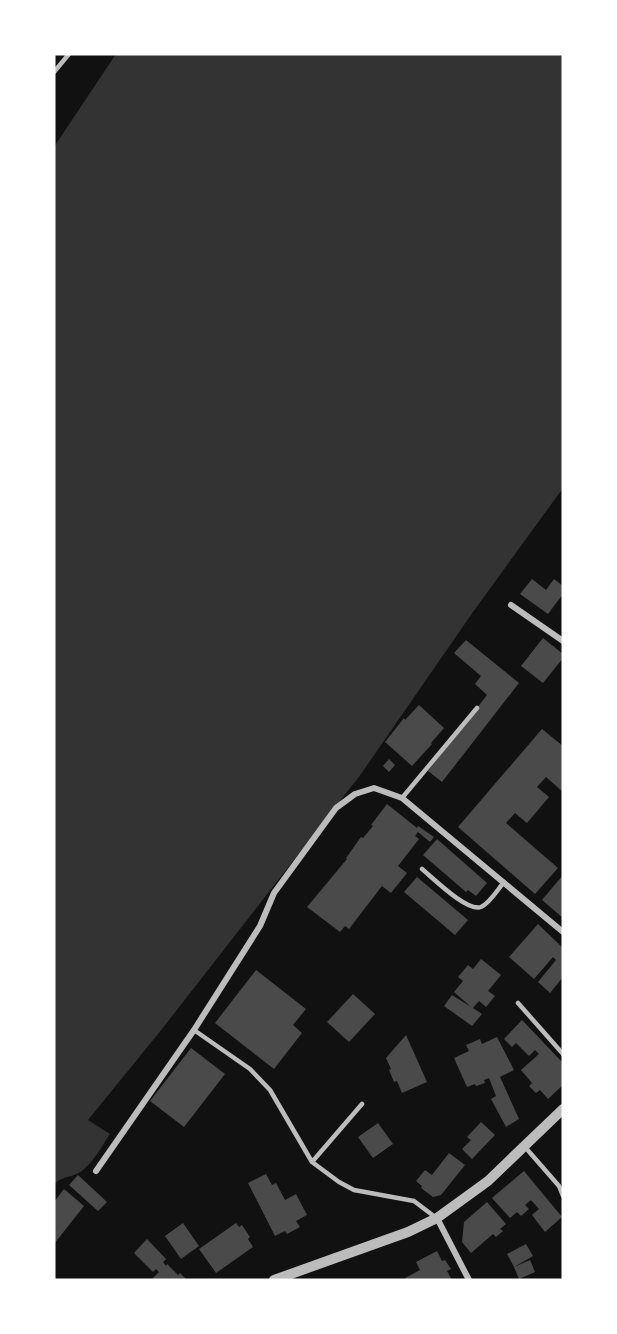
<svg xmlns="http://www.w3.org/2000/svg" width="617" height="1334" font-family="Montserrat,sans-serif">
	<style>
		.water { fill: #333 }
		.building { fill: #4a4a4a }
		.lines { fill: none; stroke-linecap: round; stroke-linejoin: round }
		.service { stroke: #bcbcbc; stroke-width: 4.5 }
		.minor { stroke: #bcbcbc; stroke-width: 6 }
		.tertiary { stroke: #bcbcbc; stroke-width: 10 }
	</style>
	<rect width="100%" height="100%" fill="#111"/>
	<path class="water" d="M116 54H563V488L473 612 361 774 162 1029 88 1120 110 1134C102 1146 94 1161 83 1170 74 1178 62 1175 54 1185V147Z"/>
	<path class="building" d="M532 579 546 590 554 579 563 586V594L548 614 520 594Z
		M543 638 563 654V658L543 683 521 666Z
		M466 640 519 683 442 782 428 771 487 695 475 684 481 676 454 653Z
		M419 705 444 728 431 743 432 744 412 766 385 742 404 718 405 720Z
		M542 729 563 746V792L546 777 537 787 549 797 527 823 515 813 506 823 558 868 535 894 458 827Z
		M389 759 395 765 389 772 383 766Z
		M387 804 417 828 418 826 434 837 430 842 418 832 415 836 419 839 398 866 407 873 391 893 382 886 349 929 345 926 340 932 307 907 347 859 346 858 361 837 363 838 373 826 371 825Z
		M437 839 487 883 476 896 468 890 466 892 423 855Z
		M563 875V918L542 900Z
		M417 877 468 920 455 935 404 892Z
		M538 924 563 948V977L550 993 538 982 556 960 553 957 534 979 509 957Z
		M481 959 501 975 488 991 495 996 486 1007 479 1001 473 1008 482 1014 472 1026 444 1006 452 995 471 1007 454 992 463 981 458 977 468 965 473 969Z
		M256 970 306 1009 293 1025 302 1033 274 1069 215 1023Z
		M353 994 375 1014 349 1042 327 1022Z
		M522 1020 563 1063V1085L548 1099 540 1090 536 1093 529 1086 532 1083 521 1070 539 1054 535 1050 529 1056 516 1043 512 1047 504 1039Z
		M406 1035 427 1082 402 1093 397 1081 394 1082 389 1070 391 1069 386 1058Z
		M497 1037 514 1070 500 1077 519 1119 506 1127 491 1099 496 1096 489 1078 484 1080 485 1083 476 1086 475 1084 467 1087 454 1058 469 1051 466 1045 480 1039 482 1044Z
		M191 1048 225 1074 184 1127 150 1101Z
		M481 1122 495 1135 472 1159 462 1149 471 1140 467 1137Z
		M378 1123 393 1144 373 1158 358 1137Z
		M449 1153 465 1165 441 1195 433 1197 421 1188 422 1186 416 1181 425 1170 432 1175Z
		M524 1171 562 1217 545 1232 532 1215 539 1209 531 1200 525 1205 529 1209 521 1216 517 1212 510 1218 492 1198Z
		M266 1174 272 1185 276 1183 285 1200 296 1194 307 1215 296 1221 300 1227 287 1234 285 1231 275 1236 248 1183Z
		M78 1175 107 1202 98 1211 69 1185Z
		M64 1189 84 1206 54 1244V1202Z
		M487 1202 506 1224 500 1229 503 1231 496 1237 493 1234 471 1253 462 1242 464 1222Z
		M183 1223 199 1246 181 1259 165 1236Z
		M236 1223 239 1227 242 1225 250 1237 248 1239 253 1247 216 1273 199 1249Z
		M147 1239 166 1259 163 1262 166 1266 167 1264 178 1275 180 1273 186 1279 151 1280 159 1272 156 1269 153 1272 134 1253Z
		M526 1244 533 1256 514 1267 507 1254Z
		M437 1251 442 1261 445 1260 451 1269 447 1271 452 1280H406L405 1278 420 1270 416 1262Z
		M530 1260 535 1272 519 1279 514 1267Z"/>
	<g class="lines">
		<path class="service" d="M54 72 69 54
			M402 798 477 708
			M422 869C433 878 467 912 481 907 490 903 498 889 504 882
			M518 1003 563 1054
			M194 1030 250 1069 270 1090 312 1162 339 1182 354 1190 414 1201 435 1217
			M525 1147 559 1186 563 1196
			M312 1162 362 1104"/>
		<path class="minor" d="M511 605 563 641
			M96 1171 194 1030 260 926 274 893 336 808 355 794 374 788 402 798 563 932
			M437 1218 469 1280"/>
		<path class="tertiary" d="M274 1280 408 1232 437 1218 488 1181 563 1109"/>
	</g>
	<rect width="617" height="1334" fill="none" stroke="#ffffff" stroke-width="111"/>
</svg>
